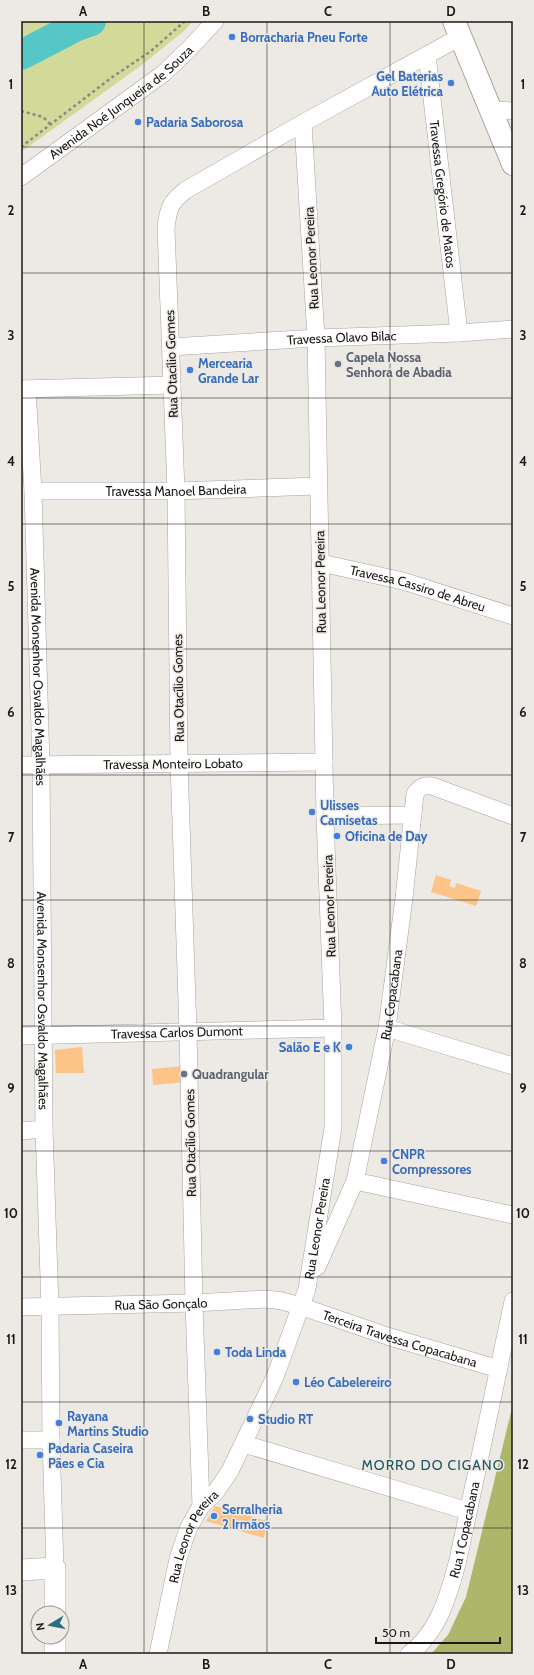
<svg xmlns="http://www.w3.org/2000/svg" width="534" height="1675" font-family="Cabin,sans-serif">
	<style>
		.green { fill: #d1da98 }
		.forest { fill: #adb76b }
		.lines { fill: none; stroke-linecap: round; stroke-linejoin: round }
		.river { stroke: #57c6c7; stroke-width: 30 }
		.building { fill: #fcc487 }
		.minor-casing { stroke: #a7a39f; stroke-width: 18 }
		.tertiary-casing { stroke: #a7a39f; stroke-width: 22 }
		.primary-casing { stroke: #a7a39f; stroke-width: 24 }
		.path { stroke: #8b8885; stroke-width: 2.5; stroke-dasharray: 3 3; stroke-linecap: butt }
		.minor { stroke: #fff; stroke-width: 17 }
		.tertiary { stroke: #fff; stroke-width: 21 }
		.primary { stroke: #fff; stroke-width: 22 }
		.grid { fill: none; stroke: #1a1917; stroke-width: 1; stroke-opacity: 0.55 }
		.shop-dot { fill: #3f7fe0; stroke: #ede9e4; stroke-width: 1.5 }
		.worship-dot { fill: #6b7280; stroke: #ede9e4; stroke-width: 1.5 }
		.labels { text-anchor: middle; stroke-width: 3; stroke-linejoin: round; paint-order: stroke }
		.shop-label { font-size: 13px; font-weight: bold; fill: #366cbe; stroke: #ede9e4; text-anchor: start }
		.street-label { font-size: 13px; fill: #1a1917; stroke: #ede9e4 }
		.worship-label { font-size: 13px; font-weight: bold; fill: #5b616d; stroke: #ede9e4; text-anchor: start }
		.neighbourhood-label { font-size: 14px; letter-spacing: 1px; fill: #205763; stroke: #ede9e4 }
		.neatline { fill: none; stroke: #1a1917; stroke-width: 1.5 }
		.grid-label { font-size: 13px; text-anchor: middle; font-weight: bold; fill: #1a1917 }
	</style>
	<rect width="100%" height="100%" fill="#ede9e4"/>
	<path class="green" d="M21 21H193L184 31 139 67 21 152Z"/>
	<path class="forest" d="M513 1404V1654H431L448 1635 466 1597Z"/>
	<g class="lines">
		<path class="river" d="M21 55 77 26 91 21"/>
	</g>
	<path class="building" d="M436 875 451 880 449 886 455 888 456 883 481 891 476 906 431 892Z
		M82 1047 84 1073H56L55 1050Z
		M183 1066 185 1082 153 1085 152 1069Z
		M215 1506 267 1521 264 1538 206 1521Z"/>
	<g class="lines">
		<defs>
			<g id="minor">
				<path id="s1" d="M427 55 459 333"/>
				<path d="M492 110 513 111"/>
				<path id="s2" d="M21 177 164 73 189 49 215 21"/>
				<path id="s3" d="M171 347 316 338 459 333 513 329"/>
				<path d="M21 389 172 385"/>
				<path id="s4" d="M27 389 33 491 41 765 44 1129 50 1307 51 1440 55 1568"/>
				<path id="s5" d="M33 491H176L318 486"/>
				<path id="s6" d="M321 563 403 581 513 616"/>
				<path id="s7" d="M21 765 324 762"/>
				<path d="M325 816 413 815"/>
				<path d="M387 1028 513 1066"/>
				<path id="s8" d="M21 1036 333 1028"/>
				<path d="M21 1131 44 1129"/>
				<path d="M355 1181 513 1215"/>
				<path id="s9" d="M317 1267 355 1181 387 1028 404 898 415 794C420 787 423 785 432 786L513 816"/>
				<path id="s10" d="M21 1307 194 1303 267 1299 282 1301 300 1306 387 1336 499 1369"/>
				<path d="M21 1440H51"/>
				<path d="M244 1444 468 1511"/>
				<path d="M201 1506 194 1303 188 1031 179 763 176 491 166 228C168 209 170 202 186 190L303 123 460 37"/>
				<path id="s11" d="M158 1654 178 1559 188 1529 201 1506 215 1493 230 1471 275 1377 307 1289 333 1128V1028L325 816 316 338 303 123"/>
				<path id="s12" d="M409 1654C439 1632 449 1594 458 1560L513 1301"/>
			</g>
			<path id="tertiary" d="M21 1570 55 1568V1613
				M55 1654V1637"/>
			<path id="primary" d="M454 21 513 164"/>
		</defs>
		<use href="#minor" class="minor-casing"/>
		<use href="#tertiary" class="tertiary-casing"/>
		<use href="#primary" class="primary-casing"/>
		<path class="path" d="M21 111 43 117 51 125
			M21 147 111 78 151 51 185 21"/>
		<use href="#minor" class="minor"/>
		<use href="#tertiary" class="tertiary"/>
		<use href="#primary" class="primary"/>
	</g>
	<path class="grid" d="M144 21V1654M267 21V1654M390 21V1654M21 147H513M21 273H513M21 398H513M21 524H513M21 649H513M21 775H513M21 900H513M21 1026H513M21 1151H513M21 1277H513M21 1402H513M21 1528H513"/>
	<g class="shop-dot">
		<circle cx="232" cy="37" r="4"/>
		<circle cx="451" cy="83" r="4"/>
		<circle cx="138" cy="122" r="4"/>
		<circle cx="190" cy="370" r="4"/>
		<circle cx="312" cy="812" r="4"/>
		<circle cx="337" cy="836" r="4"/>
		<circle cx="349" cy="1047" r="4"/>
		<circle cx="384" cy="1161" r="4"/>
		<circle cx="217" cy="1352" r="4"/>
		<circle cx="296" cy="1382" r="4"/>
		<circle cx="250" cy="1419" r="4"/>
		<circle cx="59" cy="1423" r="4"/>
		<circle cx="40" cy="1455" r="4"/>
		<circle cx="214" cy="1516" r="4"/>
	</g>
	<g class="worship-dot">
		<circle cx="338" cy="364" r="4"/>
		<circle cx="184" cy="1074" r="4"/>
	</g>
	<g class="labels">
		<g class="shop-label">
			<text x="240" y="42">Borracharia Pneu Forte</text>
			<text x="443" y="81" text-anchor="end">Gel Baterias<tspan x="443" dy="15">Auto Elétrica</tspan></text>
			<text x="146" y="127">Padaria Saborosa</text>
			<text x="198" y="368">Mercearia<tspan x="198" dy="15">Grande Lar</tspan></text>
			<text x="320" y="810">Ulisses<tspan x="320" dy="15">Camisetas</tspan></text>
			<text x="345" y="841">Oficina de Day</text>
			<text x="341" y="1052" text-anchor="end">Salão E e K</text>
			<text x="392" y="1159">CNPR<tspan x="392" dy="15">Compressores</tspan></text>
			<text x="225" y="1357">Toda Linda</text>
			<text x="304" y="1387">Léo Cabelereiro</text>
			<text x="67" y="1421">Rayana<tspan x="67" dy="15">Martins Studio</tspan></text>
			<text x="258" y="1424">Studio RT</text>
			<text x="48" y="1453">Padaria Caseira<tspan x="48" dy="15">Pães e Cia</tspan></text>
			<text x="222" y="1514">Serralheria<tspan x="222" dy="15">2 Irmãos</tspan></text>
		</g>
		<g class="street-label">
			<text dy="5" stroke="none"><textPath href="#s2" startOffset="125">Avenida Noé Junqueira de Souza</textPath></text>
			<text dy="5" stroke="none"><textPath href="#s1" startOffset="140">Travessa Gregório de Matos</textPath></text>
			<text transform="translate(311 258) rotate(-93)" y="5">Rua Leonor Pereira</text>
			<text dy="5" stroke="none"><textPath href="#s3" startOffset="171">Travessa Olavo Bilac</textPath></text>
			<text transform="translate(171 364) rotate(-92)" y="5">Rua Otacílio Gomes</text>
			<text dy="5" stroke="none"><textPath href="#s5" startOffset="143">Travessa Manoel Bandeira</textPath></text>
			<text transform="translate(320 582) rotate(-91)" y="5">Rua Leonor Pereira</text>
			<text dy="5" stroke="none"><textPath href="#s6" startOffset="100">Travessa Cassiro de Abreu</textPath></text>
			<text dy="5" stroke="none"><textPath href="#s4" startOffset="288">Avenida Monsenhor Osvaldo Magalhães</textPath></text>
			<text transform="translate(178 688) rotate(-91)" y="5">Rua Otacílio Gomes</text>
			<text dy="5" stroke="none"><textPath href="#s7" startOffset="152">Travessa Monteiro Lobato</textPath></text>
			<text transform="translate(329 906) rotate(-92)" y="5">Rua Leonor Pereira</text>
			<text dy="5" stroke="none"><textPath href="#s9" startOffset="284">Rua Copacabana</textPath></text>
			<text dy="5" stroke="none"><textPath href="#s4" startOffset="612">Avenida Monsenhor Osvaldo Magalhães</textPath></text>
			<text dy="5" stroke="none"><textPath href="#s8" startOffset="156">Travessa Carlos Dumont</textPath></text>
			<text transform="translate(190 1143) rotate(-91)" y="5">Rua Otacílio Gomes</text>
			<text dy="5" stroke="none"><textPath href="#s11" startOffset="460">Rua Leonor Pereira</textPath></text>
			<text dy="5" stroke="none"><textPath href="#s10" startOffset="140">Rua São Gonçalo</textPath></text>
			<text dy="5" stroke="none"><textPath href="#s10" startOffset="385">Terceira Travessa Copacabana</textPath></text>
			<text dy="5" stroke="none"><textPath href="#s12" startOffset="139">Rua 1 Copacabana</textPath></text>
			<text dy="5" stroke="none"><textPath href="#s11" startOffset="124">Rua Leonor Pereira</textPath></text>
		</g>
		<g class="worship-label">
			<text x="346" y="362">Capela Nossa<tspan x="346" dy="15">Senhora de Abadia</tspan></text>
			<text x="192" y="1079">Quadrangular</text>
		</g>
		<g class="neighbourhood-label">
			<text x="433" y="1470">MORRO DO CIGANO</text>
		</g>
	</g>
	<rect width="534" height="1675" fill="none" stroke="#ede9e4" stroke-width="44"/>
	<g transform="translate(50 1625) rotate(260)"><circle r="19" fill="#ede9e4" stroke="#999692"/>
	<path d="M0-3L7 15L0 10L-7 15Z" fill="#2b707f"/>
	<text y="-6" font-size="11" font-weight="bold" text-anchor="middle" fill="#1a1917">N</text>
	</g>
	<path d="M376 1637v6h124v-6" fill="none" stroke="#1a1917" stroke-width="2"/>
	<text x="382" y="1637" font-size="12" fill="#1a1917" stroke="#ede9e4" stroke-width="3" paint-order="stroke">50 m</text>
	<rect x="22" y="22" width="490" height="1631" class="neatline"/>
	<g class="grid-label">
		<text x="83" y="16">A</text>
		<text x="206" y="16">B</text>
		<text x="328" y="16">C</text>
		<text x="451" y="16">D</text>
		<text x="11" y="89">1</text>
		<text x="523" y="89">1</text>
		<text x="11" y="215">2</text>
		<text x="523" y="215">2</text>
		<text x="11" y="340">3</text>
		<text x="523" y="340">3</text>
		<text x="11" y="466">4</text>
		<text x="523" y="466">4</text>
		<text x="11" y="591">5</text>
		<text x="523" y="591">5</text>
		<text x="11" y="717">6</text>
		<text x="523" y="717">6</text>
		<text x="11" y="842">7</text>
		<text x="523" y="842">7</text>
		<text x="11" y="968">8</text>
		<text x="523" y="968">8</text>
		<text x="11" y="1093">9</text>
		<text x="523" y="1093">9</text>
		<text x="11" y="1218">10</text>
		<text x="523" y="1218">10</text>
		<text x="11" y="1344">11</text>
		<text x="523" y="1344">11</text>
		<text x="11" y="1469">12</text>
		<text x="523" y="1469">12</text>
		<text x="11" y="1595">13</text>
		<text x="523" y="1595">13</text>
		<text x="83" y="1669">A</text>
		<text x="206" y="1669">B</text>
		<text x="328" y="1669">C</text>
		<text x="451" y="1669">D</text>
	</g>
</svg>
